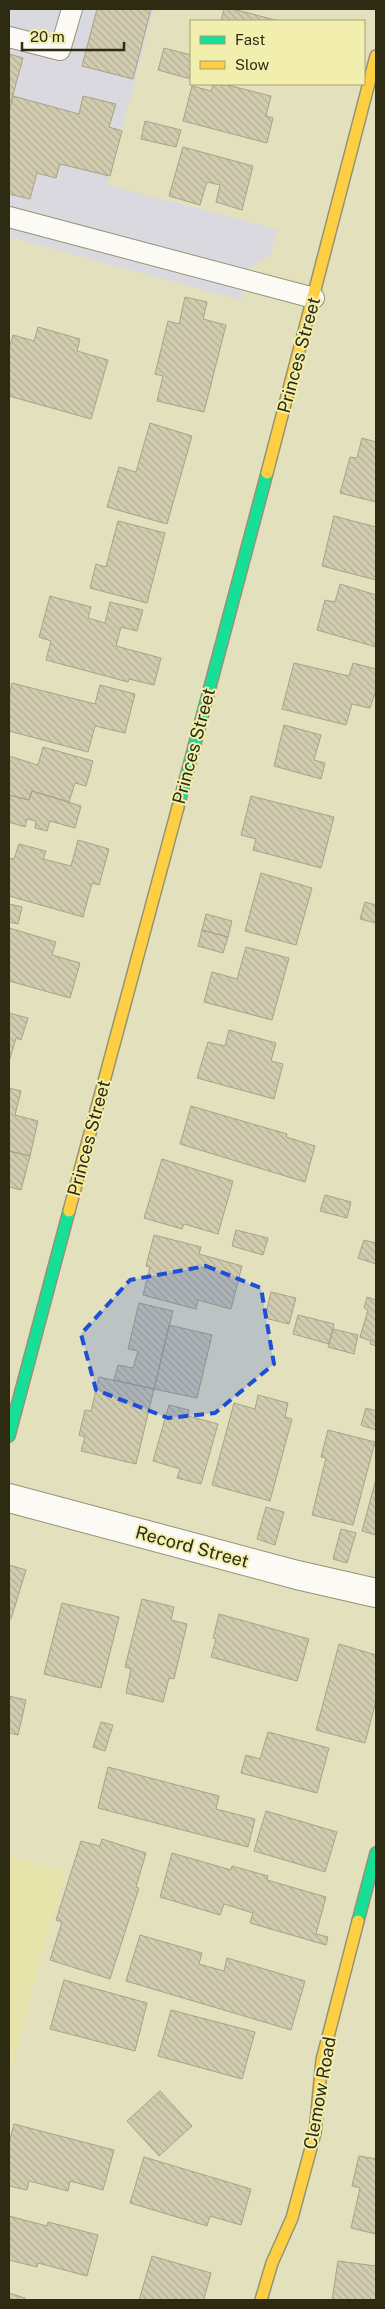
<svg xmlns="http://www.w3.org/2000/svg" width="385" height="2309" font-family="'Public Sans',sans-serif">
	<style>
		.built { fill: #e6e4ab }
		.park { fill: #dad9e0 }
		.building { fill: url(#building-back-hatch); stroke: #a8a286 }
		.lines { fill: none; stroke-linecap: round; stroke-linejoin: round }
		.lane-casing { stroke: #959377; stroke-width: 22 }
		.street-casing { stroke: #959377; stroke-width: 30 }
		.fast-casing { stroke: #959377; stroke-width: 14 }
		.slow-casing { stroke: #959377; stroke-width: 14 }
		.lane { stroke: #fbfaf5; stroke-width: 20 }
		.street { stroke: #fbfaf5; stroke-width: 28 }
		.fast { stroke: #16e098; stroke-width: 11 }
		.slow { stroke: #ffcf43; stroke-width: 11 }
		.marked { fill: #1d4ed8; fill-opacity: 0.2; stroke: #1d4ed8; stroke-width: 4; stroke-dasharray: 10 6; stroke-linejoin: round }
		.labels { text-anchor: middle; stroke-width: 4; stroke-linejoin: round; paint-order: stroke }
		.street-label { font-size: 18px; fill: #2d2b12; stroke: #f2efae }
	</style>
	<defs>
		<pattern id="building-back-hatch" width="6" height="6" patternUnits="userSpaceOnUse" patternTransform="scale(1.25)"><rect width="6" height="6" fill="#d1cbaf"/><path d="M-1 5l2 2M0 0l6 6M5-1l2 2" fill="none" stroke="#b4ae96"/></pattern>
	</defs>
	<rect width="100%" height="100%" fill="#e3e1bd"/>
	<path class="built" d="M9 1857 65 1872 9 2077Z"/>
	<path class="park" d="M9 9H154L107 185 277 229 271 254 248 270 241 300 9 237Z"/>
	<path class="building" d="M97 9H151L133 79 82 66Z
		M224 9H233L279 21H221Z
		M164 48 191 55V79L158 70Z
		M9 54 23 58 11 102 9 101Z
		M213 84H223L271 96 266 116 273 118 267 143 183 121 192 86 211 91Z
		M13 96 79 114 83 96 116 104 109 127 122 131 110 176 60 164 56 178 37 173 30 199 9 194V112Z
		M145 121 181 130 176 147 141 139Z
		M183 147 253 166 242 210 216 202 220 185 207 182 200 205 169 196Z
		M185 297 207 302 203 319 226 325 204 412 157 401 163 376 155 374 168 321 179 324Z
		M38 327 80 339 77 351 108 360 91 419 9 396V349L13 335 34 341Z
		M150 423 192 436 167 524 107 507 119 467 136 472Z
		M362 438 376 442V502L340 493 350 457 357 458Z
		M334 516 376 527V580L322 566Z
		M118 521 165 533 147 603 90 588 96 564 106 567Z
		M340 584 376 595V647L317 630 325 600 335 602Z
		M50 596 91 607 88 618 105 623 110 602 143 610 137 631 121 627 116 646 161 658 154 685 129 679 128 682 46 660 51 641 39 637Z
		M294 663 349 676 353 663 376 669V690L370 708 352 704 346 725 282 709Z
		M12 683 95 704 100 685 135 694 125 733 95 726 88 752 9 731V697Z
		M284 725 321 735 314 760 325 763 321 779 274 766Z
		M43 747 93 761 86 786 75 783 69 802 32 791 29 800 9 795V756L38 765Z
		M32 791 81 806 75 828 50 821 47 831 35 828 36 821 27 819 25 827 9 822V795L29 800Z
		M251 796 334 817 321 868 253 850 256 839 241 835Z
		M78 840 109 849 99 885 92 883 83 917 9 896V858L14 859 19 844 46 851 43 859 71 866Z
		M261 873 312 888 296 945 245 931Z
		M365 902 376 905V923L360 919Z
		M9 904 22 907 18 924 9 922Z
		M206 914 232 921 228 937 202 930Z
		M9 928 56 942 52 955 80 963 70 998 9 981Z
		M202 930 228 937 223 953 198 946Z
		M246 947 289 958 272 1020 204 1002 212 972 237 979Z
		M9 1013 28 1018 21 1040 16 1038 9 1062Z
		M229 1030 276 1043 271 1061 283 1064 274 1099 197 1078 208 1042 225 1046Z
		M9 1088 21 1091 15 1115 38 1121 30 1156 9 1151Z
		M191 1106 287 1134 286 1137 315 1146 305 1182 180 1144Z
		M9 1151 30 1156 21 1190 9 1187Z
		M162 1159 233 1181 218 1234 184 1224 182 1229 144 1218Z
		M325 1195 351 1202 347 1218 320 1211Z
		M236 1230 268 1238 263 1255 232 1246Z
		M154 1235 201 1247 199 1254 242 1266 231 1309 198 1300 196 1309 143 1295 150 1267 146 1266Z
		M364 1240 376 1243V1264L358 1258Z
		M271 1292 296 1298 289 1324 265 1318Z
		M367 1297 376 1300V1346L370 1344 371 1341 360 1337 368 1310 364 1308Z
		M139 1303 173 1311 154 1389 114 1380 118 1365 133 1368 138 1351 128 1349Z
		M298 1315 334 1324 329 1344 293 1334Z
		M169 1325 212 1335 197 1398 154 1389Z
		M333 1329 358 1335 354 1354 328 1347Z
		M99 1377 154 1389 136 1464 81 1451 85 1437 79 1435 85 1410 91 1411Z
		M258 1395 288 1403 285 1417 292 1419 270 1501 212 1485 234 1403 255 1409Z
		M169 1405 189 1410 188 1416 218 1424 201 1484 177 1478 180 1469 153 1461Z
		M366 1408 376 1411V1430L361 1425Z
		M328 1430 375 1442 353 1525 312 1515 326 1458 321 1457Z
		M376 1479V1535L362 1531Z
		M266 1507 284 1512 275 1545 257 1539Z
		M341 1529 356 1533 347 1563 333 1559Z
		M9 1565 26 1570 11 1619 9 1618Z
		M142 1599 174 1607 171 1620 187 1624 174 1679 169 1678 163 1702 126 1693 131 1669 125 1667Z
		M62 1603 119 1617 101 1688 44 1674Z
		M219 1614 309 1639 297 1681 211 1657 216 1639 213 1638Z
		M339 1644 376 1655V1701L365 1743 316 1730Z
		M9 1696 26 1700 18 1735 9 1733Z
		M101 1722 113 1725 105 1751 93 1747Z
		M268 1732 329 1748 317 1793 241 1773 246 1755 260 1759Z
		M108 1767 219 1796 216 1809 255 1819 248 1847 98 1808Z
		M266 1811 337 1832 325 1872 254 1851Z
		M102 1839 146 1853 136 1887 139 1888 110 1979 50 1960 62 1922 56 1920 81 1841 100 1846Z
		M172 1853 231 1870 232 1866 268 1876 267 1880 326 1897 316 1934 328 1937 326 1945 250 1923 253 1913 224 1904 220 1915 160 1897Z
		M140 1935 202 1953 199 1964 224 1971 227 1958 305 1981 291 2030 126 1981Z
		M64 1980 147 2003 135 2051 50 2029Z
		M171 2010 255 2032 242 2079 158 2056Z
		M160 2091 192 2126 159 2156 127 2121Z
		M14 2124 114 2150 103 2190 70 2181 68 2191 29 2181 27 2190 9 2186V2143Z
		M359 2156 376 2159V2234L351 2228 360 2188 352 2186Z
		M144 2157 251 2189 241 2225 210 2216 207 2226 130 2203Z
		M9 2216 47 2226 48 2222 98 2235 87 2276 38 2263 37 2267 9 2260Z
		M152 2256 211 2273 204 2299 208 2300H139Z
		M338 2261 376 2266V2300H332Z
		M9 2293 25 2298V2300H9Z"/>
	<g class="lines">
		<defs>
			<path id="lane" d="M9 37 60 50 72 9
				M9 217 314 298"/>
			<path id="street" d="M9 1498 297 1575 376 1593"/>
			<path id="fast" d="M178 807 267 473
				M9 1436 69 1211
				M358 1921 376 1853"/>
			<path id="slow" d="M267 473 376 56
				M69 1211 178 807
				M261 2300 272 2263 292 2218 315 2133 322 2060 358 1921"/>
		</defs>
		<use href="#lane" class="lane-casing"/>
		<use href="#street" class="street-casing"/>
		<use href="#fast" class="fast-casing"/>
		<use href="#slow" class="slow-casing"/>
		<use href="#lane" class="lane"/>
		<use href="#street" class="street"/>
		<use href="#fast" class="fast"/>
		<use href="#slow" class="slow"/>
	</g>
	<path class="marked" d="M206 1266 261 1288 274 1364 215 1413 168 1418 96 1390 81 1334 130 1280Z"/>
	<g class="labels">
		<g class="street-label">
			<text transform="translate(299 355) rotate(-75)" y="6">Princes Street</text>
			<text transform="translate(194 746) rotate(-75)" y="6">Princes Street</text>
			<text transform="translate(89 1138) rotate(-75)" y="6">Princes Street</text>
			<text transform="translate(192 1547) rotate(15)" y="6">Record Street</text>
			<text transform="translate(320 2093) rotate(-80)" y="6">Clemow Road</text>
		</g>
	</g>
	<rect width="385" height="2309" fill="none" stroke="#2d2b12" stroke-width="20"/>
	<rect x="190" y="20" width="175" height="65" fill="#f2efae" stroke="#a3a170"/>
	<rect x="200" y="36" width="25" height="8" fill="#16e098" stroke="#a3a170"/>
	<text x="235" y="45" font-size="15" fill="#2d2b12">Fast</text>
	<rect x="200" y="61" width="25" height="8" fill="#ffcf43" stroke="#a3a170"/>
	<text x="235" y="70" font-size="15" fill="#2d2b12">Slow</text>
	<path d="M22 42v8h102v-8" fill="none" stroke="#2d2b12" stroke-width="2.5"/>
	<text x="30" y="42" font-size="15" fill="#2d2b12" stroke="#f2efae" stroke-width="4" paint-order="stroke">20 m</text>
</svg>
